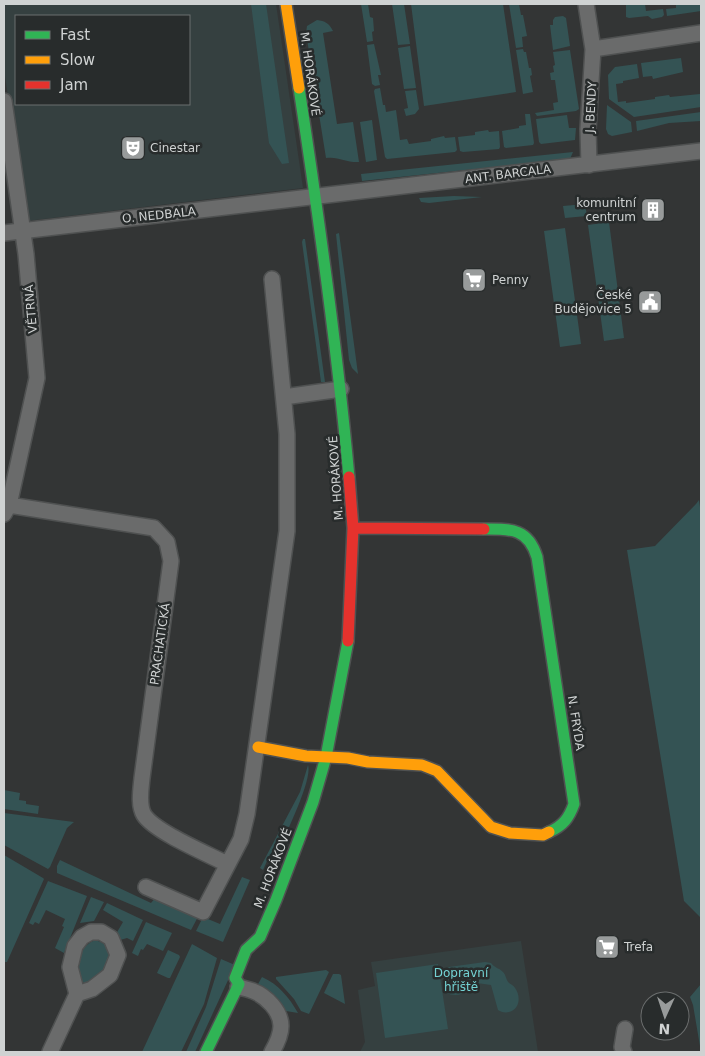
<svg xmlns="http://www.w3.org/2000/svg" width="705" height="1056" font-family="'DejaVu Sans',sans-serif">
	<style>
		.built { fill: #354040; fill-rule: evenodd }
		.green { fill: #345354 }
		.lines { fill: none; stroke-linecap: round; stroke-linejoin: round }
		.street-casing { stroke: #4f5151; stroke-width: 18 }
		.fast-casing { stroke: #4f5151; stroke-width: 14 }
		.slow-casing { stroke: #4f5151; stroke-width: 14 }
		.jam-casing { stroke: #4f5151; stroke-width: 14 }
		.street { stroke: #6a6b6b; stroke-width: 15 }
		.fast { stroke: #30b455; stroke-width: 11 }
		.slow { stroke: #ff9f0a; stroke-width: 11 }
		.jam { stroke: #e5322d; stroke-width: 11 }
		.labels { text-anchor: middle; stroke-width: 5; stroke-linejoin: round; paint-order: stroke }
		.street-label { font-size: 12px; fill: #cfd2d2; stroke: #282c2c }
		.poi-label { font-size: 12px; fill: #cfd2d2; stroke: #282c2c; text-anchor: start }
		.park-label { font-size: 12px; fill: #74d3d4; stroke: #282c2c }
	</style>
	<rect width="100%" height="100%" fill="#333535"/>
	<path class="built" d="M4 4H276L303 188 27 221 4 70ZM16 16H189V104H16Z
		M521 941 538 1052H360L365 1042 358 990 375 986 371 962Z"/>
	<path class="green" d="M251 4H266L289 163 282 164 269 143Z
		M361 4H368L370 17 373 18 374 31 372 32 373 41 367 42Z
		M392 4H404L410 44 398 45Z
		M411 4H503L516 92 424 106Z
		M509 4H519L521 15H523L527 36 522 37 523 47 516 48Z
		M626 4H645L646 11 663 9 664 15 662 17 652 19 648 16 629 18 626 17Z
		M676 4H701V11L667 16 666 9 676 8Z
		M563 16 566 18 570 46 553 50 550 25H553V20L555 17Z
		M317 20C325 21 329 23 333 31L323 33 337 124 353 122 359 162C347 163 338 156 326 158L306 33 307 26Z
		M374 44 381 75H378L380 85 375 86 372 84 367 45Z
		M410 46 416 88 404 89 398 48Z
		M523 49 524 52H526L529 68H531L532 75 530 76 533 92 523 94 516 50Z
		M570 50 579 109 576 111 537 116 535 113 554 110 553 103 558 102 555 80H551L550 73 554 72 553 66 555 65 553 52Z
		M681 58 683 72 653 79 652 76 643 77 641 63Z
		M637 64 639 78 623 81V83L616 84 618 102 626 101V103L655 99V97L669 95 670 97 700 94 701 90V107L634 117 609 99 608 75 615 67Z
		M380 88 383 105H385L386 112 396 110 400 140 407 139 409 144 431 141V139L444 136 445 138 455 137 457 150 455 152 387 159 385 157 374 91 375 89Z
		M416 90 419 109 415 114 406 116 404 109 408 108 405 91Z
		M607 105 631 122 632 132 612 136 608 134 606 129Z
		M701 112V121L669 123 637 131 636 121Z
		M525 114H530L534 143 533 145 506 148 504 147 502 131 519 128V126L526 125Z
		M567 115 569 128H576L575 140 541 144 539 142 536 119Z
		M372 120 377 160 366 162 360 122Z
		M488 130 489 132 499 131 500 147 499 149 463 152 460 151 458 137 475 135V132Z
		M573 152 570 159 362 181 361 174Z
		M454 196 482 197 429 203 421 202 419 198Z
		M585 204 587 216 565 218 563 206Z
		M609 222 624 338 604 341 588 225Z
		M565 228 581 344 560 347 544 231Z
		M339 233 358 374 352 368 349 360 336 234Z
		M303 239H305L325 382H321L302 242Z
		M699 500 701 514V918L684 901 627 550 655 546 696 504Z
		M308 765C313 780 284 837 277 854L275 856 270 854 263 870 260 868 300 792Z
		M4 790 20 793 19 800 26 801V804L39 806 38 814 4 809Z
		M4 813 74 822 67 828 50 867 48 869 4 845Z
		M4 855 43 878 44 879 7 962H4Z
		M60 860 151 903 156 897 199 915 191 930 57 873V866Z
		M242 877 250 880 223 942 196 931 203 917 220 924Z
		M48 881 87 896 64 953 55 948 64 927 62 926 65 919 46 910 39 924 35 922 33 925 29 923Z
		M91 897 104 902 94 921 80 923Z
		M107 903 143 920 133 941 127 938 120 940 116 934 123 922 103 910Z
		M146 922 172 933 163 951 147 944 143 950 141 949 138 956 132 953Z
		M95 940C128 948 98 989 80 982 77 965 77 948 95 940Z
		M192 944 217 958 204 1004 181 1052H142Z
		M168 950 179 955 180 957 170 978H168L157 973Z
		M221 959 235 965 195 1052H186L206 1007Z
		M485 962 491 963C495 968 499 968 503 972 506 975 506 980 509 983 511 984 514 986 515 988 521 996 520 1009 509 1012 505 1013 501 1012 498 1010L491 985 477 983C469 993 458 998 446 993 444 985 440 973 449 967Z
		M438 964 448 1029 385 1038 376 973Z
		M326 970 329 972 309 1014 301 1011 294 999 276 979V977Z
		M333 974H339L341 975 345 1004 324 993Z
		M262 977C278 984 289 997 298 1013L286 1011C282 1004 279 999 272 994 267 991 262 989 258 984Z
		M701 984V1052L693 1005 690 997Z"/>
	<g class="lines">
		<defs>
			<path id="street" d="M586 4 593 49 701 33
				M4 101 26 254 37 378 9 505 4 514
				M589 165 588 129 593 49
				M4 233 701 151
				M284 397 341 389
				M9 505 154 528 167 542 171 561 142 778C141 789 138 805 144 815 155 832 208 854 227 864
				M146 887 203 912 241 839 247 814 287 531V434L272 279
				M238 987C243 988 248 989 253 991 266 996 281 1011 281 1026 281 1035 276 1045 272 1052
				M50 1052 77 994 70 967 75 946 82 937 91 932H101L111 938 118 955 110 975 92 989 77 994
				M624 1052 622 1047 625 1029"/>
			<path id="fast" d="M299 88C319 218 337 347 349 477
				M484 529C511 529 528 528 537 557L574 804C569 818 563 826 549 832
				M239 984 235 978 246 950 260 937 276 900 313 802 326 757 348 641
				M206 1052 239 984"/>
			<path id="slow" d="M286 4 299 88
				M258 747 306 756 348 758 368 762 422 765 437 771 491 827 510 833 543 835 549 832"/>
			<path id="jam" d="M353 528 484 529
				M348 641 353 528 349 477"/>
		</defs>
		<use href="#street" class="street-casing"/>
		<use href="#fast" class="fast-casing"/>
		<use href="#slow" class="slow-casing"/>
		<use href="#jam" class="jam-casing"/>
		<use href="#street" class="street"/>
		<use href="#fast" class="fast"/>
		<use href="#slow" class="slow"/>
		<use href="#jam" class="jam"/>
	</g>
	<defs>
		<symbol id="theatre-square" viewBox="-11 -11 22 22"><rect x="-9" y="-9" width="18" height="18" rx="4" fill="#989b9b" stroke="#282c2c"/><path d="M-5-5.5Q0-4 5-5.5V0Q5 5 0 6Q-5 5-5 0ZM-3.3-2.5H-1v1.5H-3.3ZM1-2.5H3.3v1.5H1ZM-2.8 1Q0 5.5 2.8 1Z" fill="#fff"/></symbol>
		<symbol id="building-square" viewBox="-11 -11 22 22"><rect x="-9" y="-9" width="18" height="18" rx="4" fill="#989b9b" stroke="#282c2c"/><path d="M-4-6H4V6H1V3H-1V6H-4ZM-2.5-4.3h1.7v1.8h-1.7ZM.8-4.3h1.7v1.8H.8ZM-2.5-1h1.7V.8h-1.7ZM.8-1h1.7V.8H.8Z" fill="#fff"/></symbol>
		<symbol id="supermarket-square" viewBox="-11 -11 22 22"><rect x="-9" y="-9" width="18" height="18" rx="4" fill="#989b9b" stroke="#282c2c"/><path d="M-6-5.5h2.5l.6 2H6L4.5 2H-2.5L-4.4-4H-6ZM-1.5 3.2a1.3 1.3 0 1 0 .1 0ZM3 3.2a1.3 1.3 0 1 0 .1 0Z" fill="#fff"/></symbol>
		<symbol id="civic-square" viewBox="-11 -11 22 22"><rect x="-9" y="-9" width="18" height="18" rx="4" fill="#989b9b" stroke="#282c2c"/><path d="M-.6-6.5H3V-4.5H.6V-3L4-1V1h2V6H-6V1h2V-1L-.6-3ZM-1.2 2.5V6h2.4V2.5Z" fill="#fff"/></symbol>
	</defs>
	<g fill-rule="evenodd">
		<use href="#theatre-square" x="119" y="134" width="28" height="28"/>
		<use href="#building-square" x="639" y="196" width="28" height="28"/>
		<use href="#supermarket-square" x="460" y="266" width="28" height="28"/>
		<use href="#civic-square" x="636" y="288" width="28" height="28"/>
		<use href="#supermarket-square" x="593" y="933" width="28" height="28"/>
	</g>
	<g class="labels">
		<g class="street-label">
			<text transform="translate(310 74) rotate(82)" y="4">M. HORÁKOVÉ</text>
			<text transform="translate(591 107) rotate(-87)" y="4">J. BENDY</text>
			<text transform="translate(508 174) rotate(-7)" y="4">ANT. BARCALA</text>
			<text transform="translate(159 215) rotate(-6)" y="4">O. NEDBALA</text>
			<text transform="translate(31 309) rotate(-95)" y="4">VĚTRNÁ</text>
			<text transform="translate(336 478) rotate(-94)" y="4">M. HORÁKOVÉ</text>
			<text transform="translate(160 644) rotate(-82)" y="4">PRACHATICKÁ</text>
			<text transform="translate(576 723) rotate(81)" y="4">N. FRÝDA</text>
			<text transform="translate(273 868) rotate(-69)" y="4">M. HORÁKOVÉ</text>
		</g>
		<g class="poi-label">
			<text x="150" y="152">Cinestar</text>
			<text x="636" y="207" text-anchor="end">komunitní<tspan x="636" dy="14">centrum</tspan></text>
			<text x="492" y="284">Penny</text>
			<text x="632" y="299" text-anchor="end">České<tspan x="632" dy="14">Budějovice 5</tspan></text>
			<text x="624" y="951">Trefa</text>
		</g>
		<g class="park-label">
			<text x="461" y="977">Dopravní<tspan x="461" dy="14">hřiště</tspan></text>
		</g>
	</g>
	<rect width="705" height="1056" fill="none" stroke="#cfd2d2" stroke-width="10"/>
	<rect x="15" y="15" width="175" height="90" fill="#282c2c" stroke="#6b6e6e"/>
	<rect x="25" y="31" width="25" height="8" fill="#30b455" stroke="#6b6e6e"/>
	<text x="60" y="40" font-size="15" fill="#cfd2d2">Fast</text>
	<rect x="25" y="56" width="25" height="8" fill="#ff9f0a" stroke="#6b6e6e"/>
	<text x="60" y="65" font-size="15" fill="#cfd2d2">Slow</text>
	<rect x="25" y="81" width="25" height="8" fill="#e5322d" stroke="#6b6e6e"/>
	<text x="60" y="90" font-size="15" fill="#cfd2d2">Jam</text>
	<g transform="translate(665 1016) rotate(183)"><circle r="24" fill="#282c2c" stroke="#6b6e6e"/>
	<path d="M0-4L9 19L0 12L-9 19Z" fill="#989b9b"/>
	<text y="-8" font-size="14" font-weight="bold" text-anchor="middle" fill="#cfd2d2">N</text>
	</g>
</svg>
